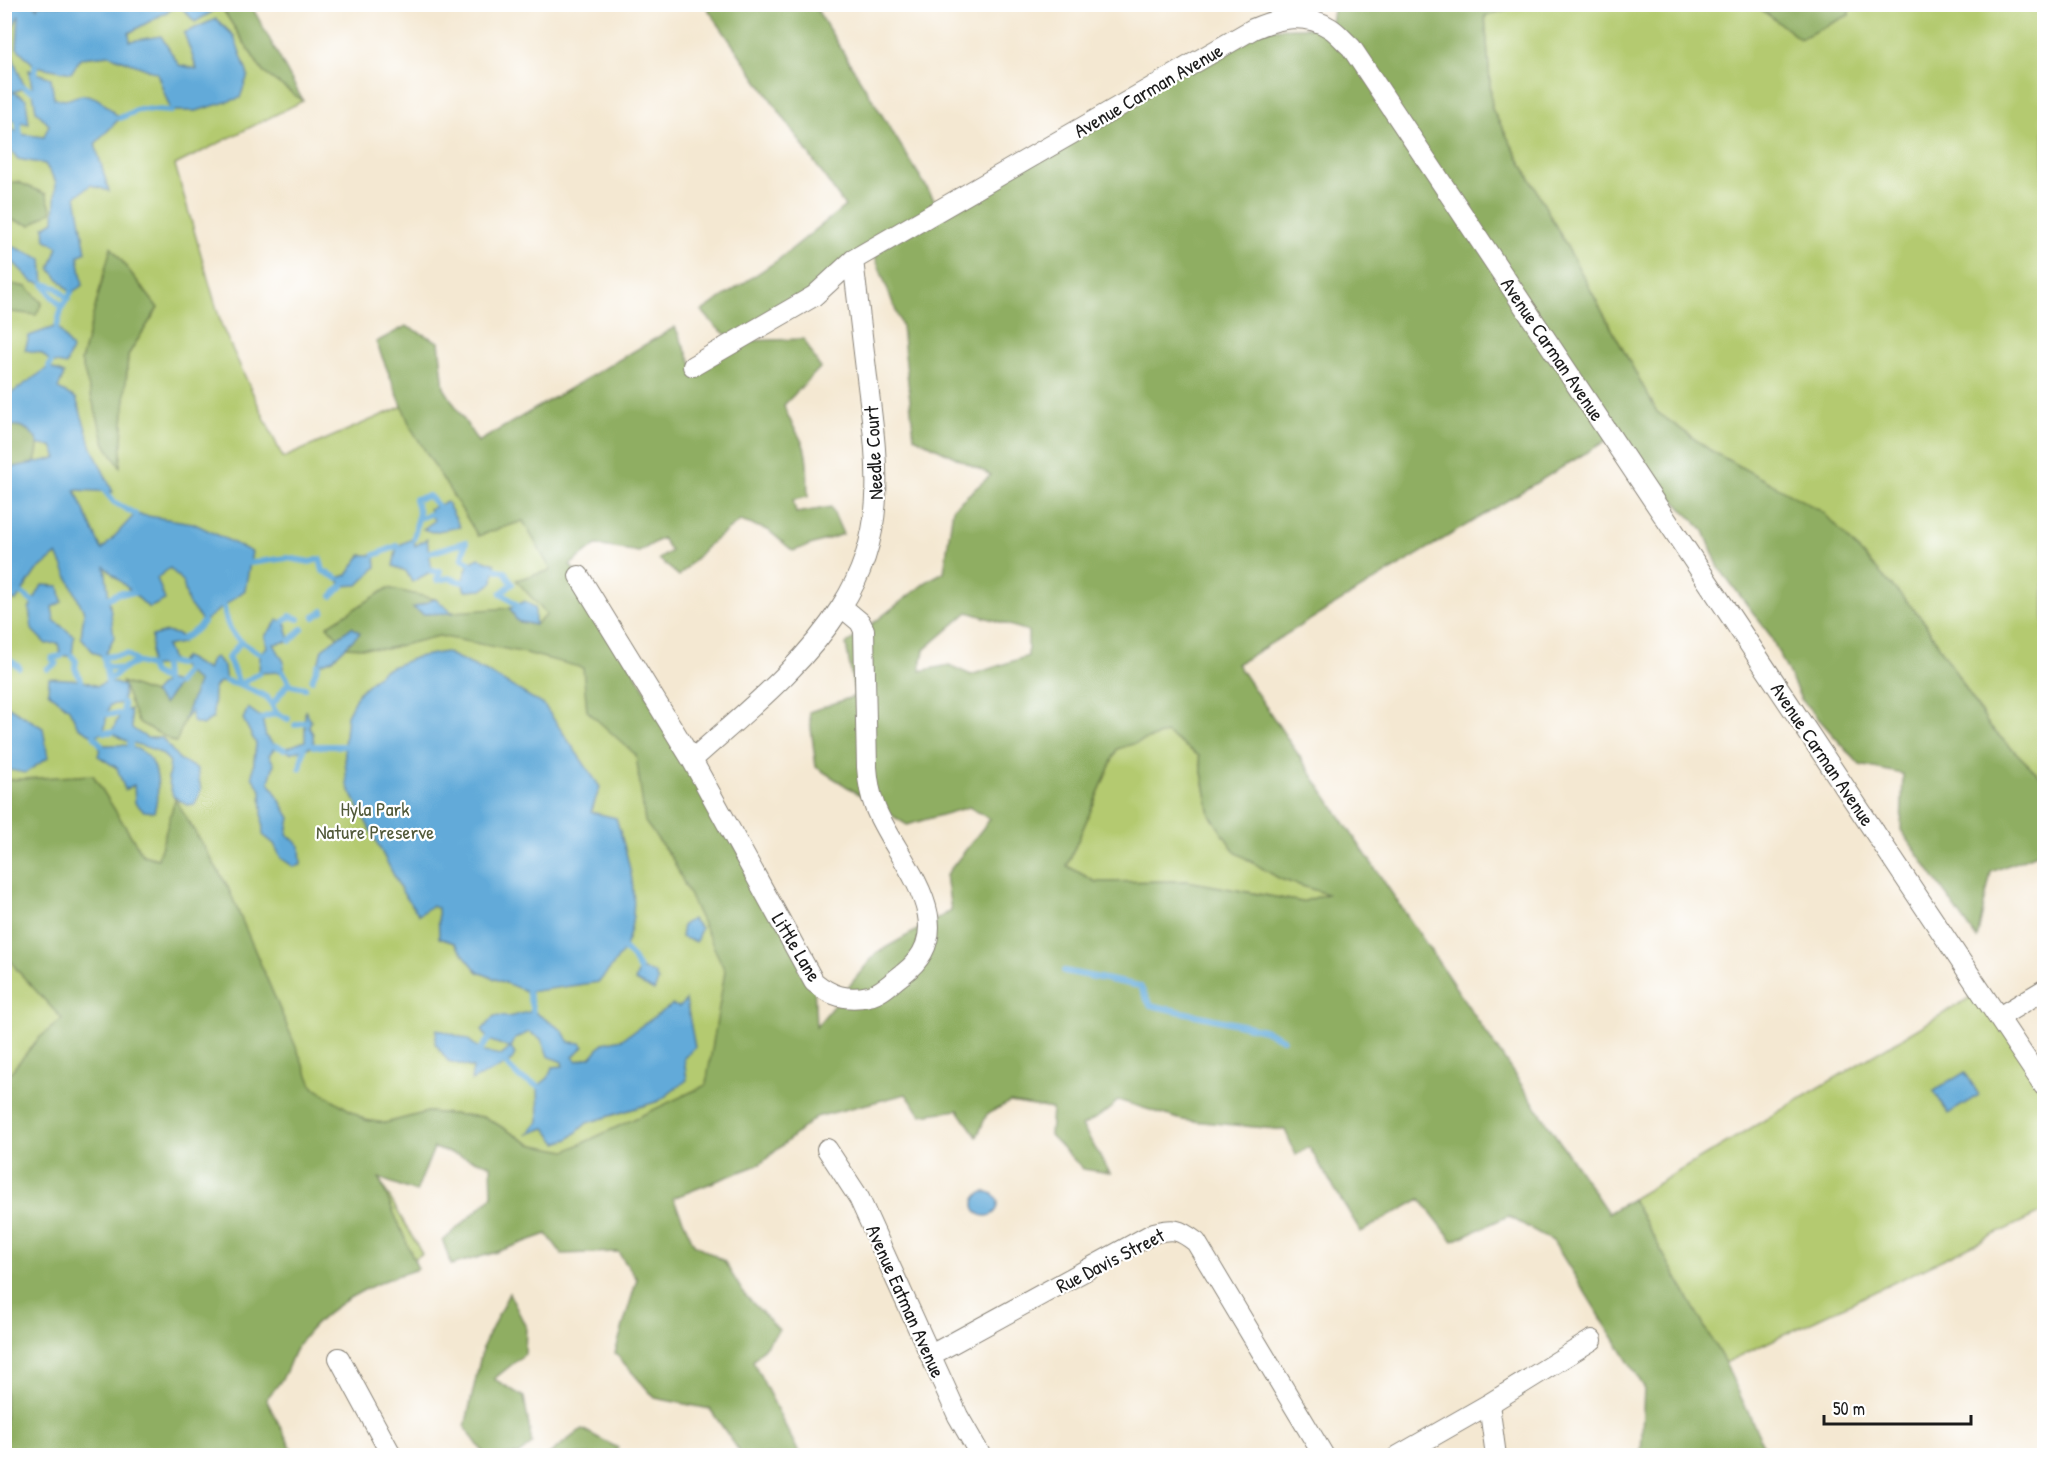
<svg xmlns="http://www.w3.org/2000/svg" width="2049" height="1460" font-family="'Patrick Hand',sans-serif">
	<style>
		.green { fill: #b4ca6f; stroke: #687346; stroke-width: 1.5; fill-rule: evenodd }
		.forest { fill: #8fae62; stroke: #56653f; stroke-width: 1.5; fill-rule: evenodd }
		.water { fill: #62aad9; stroke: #3f637a; stroke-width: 1.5 }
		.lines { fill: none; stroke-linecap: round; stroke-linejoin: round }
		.stream { stroke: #62aad9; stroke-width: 6 }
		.minor-casing { stroke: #888277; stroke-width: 22 }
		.minor { stroke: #fff; stroke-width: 20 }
		.labels { text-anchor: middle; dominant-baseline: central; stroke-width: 4.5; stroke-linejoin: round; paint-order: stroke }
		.street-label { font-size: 20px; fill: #1c1c1c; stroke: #fff }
		.park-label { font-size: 20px; fill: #515939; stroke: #fff }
	</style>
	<rect width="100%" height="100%" fill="#fff"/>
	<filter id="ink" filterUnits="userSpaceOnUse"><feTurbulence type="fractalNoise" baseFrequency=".0167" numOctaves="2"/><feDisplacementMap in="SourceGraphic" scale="12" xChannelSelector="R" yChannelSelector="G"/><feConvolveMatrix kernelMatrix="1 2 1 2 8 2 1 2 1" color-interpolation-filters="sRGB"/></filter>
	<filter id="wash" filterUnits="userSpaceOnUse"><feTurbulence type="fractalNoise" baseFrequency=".008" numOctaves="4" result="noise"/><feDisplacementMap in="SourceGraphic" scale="24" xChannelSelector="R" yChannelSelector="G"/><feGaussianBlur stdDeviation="1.35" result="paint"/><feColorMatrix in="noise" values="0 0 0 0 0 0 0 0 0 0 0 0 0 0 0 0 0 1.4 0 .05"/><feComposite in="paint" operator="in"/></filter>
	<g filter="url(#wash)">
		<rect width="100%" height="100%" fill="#f4e8d2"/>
		<!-- green -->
		<path class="green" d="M 1521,4 L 1759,5 L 1759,7 L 1849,15 L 1849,5 L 2044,5 L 2044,780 L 1990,727 L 1921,617 L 1710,450 L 1657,412 L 1492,109 L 1485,16 Z
			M 5,5 L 220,5 L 263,72 L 303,101 L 175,165 L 222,327 L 283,458 L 403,406 L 411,428 L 478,442 L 815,1028 L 559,1175 L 544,1147 L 530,1144 L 485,1117 L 428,1112 L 406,1118 L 360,1145 L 422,1254 L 71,1455 L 5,1455 L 4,469 L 35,463 L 16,424 L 5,426 L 4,311 L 7,313 L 27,287 L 5,283 L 5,218 L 31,225 L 18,182 L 5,183 ZM 111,247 L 158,308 L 128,355 L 120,465 Z
			M 1166,733 L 1199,756 L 1210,815 L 1280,879 L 1328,894 L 1302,902 L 1187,881 L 1096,882 L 1067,866 L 1117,749 Z
			M 1981,991 L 2044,1086 L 2044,1211 L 1725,1363 L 1632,1199 Z"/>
		<!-- forest -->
		<path class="forest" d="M 220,5 L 251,5 L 303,101 L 263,72 Z
			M 705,5 L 814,5 L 940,209 L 1253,29 L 1330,27 L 1334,5 L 1521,5 L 1485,16 L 1492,109 L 1657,412 L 1710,450 L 1823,512 L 1921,617 L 1990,727 L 2044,780 L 2044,859 L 2039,853 L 1991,872 L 1977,939 L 1901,830 L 1903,774 L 1860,765 L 1801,699 L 1770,635 L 1719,568 L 1704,531 L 1612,437 L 1237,664 L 1608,1213 L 1632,1199 L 1725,1363 L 1768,1455 L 1641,1455 L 1644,1387 L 1553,1241 L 1508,1216 L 1453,1241 L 1420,1199 L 1361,1232 L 1309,1147 L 1296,1155 L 1285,1130 L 1182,1120 L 1118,1100 L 1108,1111 L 1082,1126 L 1110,1173 L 1083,1169 L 1050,1135 L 1052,1109 L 1010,1102 L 987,1114 L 977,1137 L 958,1110 L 921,1115 L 906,1094 L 816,1117 L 760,1164 L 673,1198 L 694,1244 L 724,1261 L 744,1294 L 779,1330 L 753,1361 L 800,1455 L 742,1455 L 710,1409 L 655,1398 L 615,1353 L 637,1279 L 618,1252 L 562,1254 L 547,1234 L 494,1253 L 451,1265 L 443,1241 L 492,1197 L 491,1165 L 434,1148 L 416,1192 L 379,1178 L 418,1269 C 371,1283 325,1305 297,1347 C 291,1356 289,1368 283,1377 C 279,1385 272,1392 266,1399 L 295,1455 L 5,1456 L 5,1079 L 38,1039 L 62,1019 L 17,970 L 5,952 L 5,780 L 93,775 L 143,855 L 158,859 L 175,799 L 227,885 L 313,1087 L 365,1120 L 385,1123 L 428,1112 L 485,1117 L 530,1144 L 566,1151 L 706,1085 L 725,971 L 673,860 L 645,822 L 636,755 L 587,711 L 583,668 L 526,653 L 439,636 L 386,649 L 345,647 L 360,633 L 352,627 L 338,638 L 327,626 L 388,588 L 435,599 L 413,608 L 423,614 L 510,608 L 517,621 L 534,625 L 547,615 L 516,580 L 551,570 L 523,521 L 478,536 L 411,428 L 376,342 L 406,326 L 439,342 L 444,388 L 478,442 L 675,327 L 693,366 L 735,341 L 716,327 L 702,311 L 778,260 L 845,206 ZM 872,249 L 902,327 L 914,437 L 991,475 L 953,508 L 944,572 L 929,580 L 846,644 L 855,696 L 809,712 L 816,767 L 907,825 L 969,807 L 990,819 L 946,875 L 951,911 L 876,953 L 816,1027 L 814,982 L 579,576 L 570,565 L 596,545 L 639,552 L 662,538 L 671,551 L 659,559 L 679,576 L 708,545 L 740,521 L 768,530 L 793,551 L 843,534 L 831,507 L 796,513 L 793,500 L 808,497 C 807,480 809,460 803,444 C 797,430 788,421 784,405 L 820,368 L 804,339 L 738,341 ZM 968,612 L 1028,631 L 1028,656 L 971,675 L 949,665 L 920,671 L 924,650 ZM 1166,733 L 1199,756 L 1210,815 L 1235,852 L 1280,879 L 1327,894 L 1302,902 L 1187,881 L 1096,882 L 1067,866 L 1117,749 Z
			M 1759,5 L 1849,5 L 1849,15 L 1800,39 L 1758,7 Z
			M 18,182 L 46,194 L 52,211 L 31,225 L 5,218 L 5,183 Z
			M 111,247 L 158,308 L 128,355 L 120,467 L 105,444 L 81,361 Z
			M 5,283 L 27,287 L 42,303 L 36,315 L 5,311 Z
			M 16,424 C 39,435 41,438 35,463 L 5,469 L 4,426 Z
			M 186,671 L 199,682 L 176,743 L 138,722 L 122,682 L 153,693 L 164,704 Z
			M 509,1293 L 526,1327 L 525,1354 L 494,1379 L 524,1397 L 532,1444 L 518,1455 L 485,1455 L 465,1427 L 483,1346 Z
			M 582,1429 L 618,1448 L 613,1455 L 548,1455 Z"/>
		<!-- water -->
		<path class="water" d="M 39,5 L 206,5 L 212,12 L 195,22 L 179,5 L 129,33 L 130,41 L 161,36 L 179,65 L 197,69 L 184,33 L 216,19 L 234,36 L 248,75 L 240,98 L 196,111 L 171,111 L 157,73 L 109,55 L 81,58 L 71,73 L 35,66 L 17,48 L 19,15 L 11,29 L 5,29 L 5,5 L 35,5 L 37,8 Z
			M 6,40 L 25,88 L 13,92 L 26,99 L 29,124 L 5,119 L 4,41 Z
			M 29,70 L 51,78 L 54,98 C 72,103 69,96 83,95 C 98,94 109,109 120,118 L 95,144 L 109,191 L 91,185 L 76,196 L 86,252 L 78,256 L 83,285 L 71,293 L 50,269 L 58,247 L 45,239 L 44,227 L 54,221 L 56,182 L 45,164 L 18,159 L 5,143 L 5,124 L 20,134 L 44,137 L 49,125 L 36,111 Z
			M 5,243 L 42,259 L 44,284 L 33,282 L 10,259 L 5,260 Z
			M 57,326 L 72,349 L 66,365 L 51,362 L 41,353 L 25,350 L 29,336 Z
			M 49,367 L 64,374 L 58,389 L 76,398 L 92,448 L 113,492 L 75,490 L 102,550 L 135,514 L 193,523 L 252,552 L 245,590 L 203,622 L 188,603 L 183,582 L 170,568 L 157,578 L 165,600 L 149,608 L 105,567 L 114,637 L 104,657 L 93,652 L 81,637 L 84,612 L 57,554 L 36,571 L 16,601 L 5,598 L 5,469 L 57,458 L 52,446 L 39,445 C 32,429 22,424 5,426 L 5,393 L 7,396 Z
			M 447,502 L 460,527 L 432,532 L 423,529 L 434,521 L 429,509 Z
			M 414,538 L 415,546 L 427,539 L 432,571 L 412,582 L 406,571 L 393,566 L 397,546 Z
			M 361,555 L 375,555 L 376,567 L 358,585 L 342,586 L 337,578 L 347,575 Z
			M 479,558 L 495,564 L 493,582 L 482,590 L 465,591 L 462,582 L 469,563 Z
			M 42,585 L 59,586 L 62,602 L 52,607 L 54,620 L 74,636 L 72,656 L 61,656 L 58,643 L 46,644 L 32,630 L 29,609 Z
			M 435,599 L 453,613 L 423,614 L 413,608 Z
			M 525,601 L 535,608 L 535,625 L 517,621 L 510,608 Z
			M 278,620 L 285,621 L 290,641 L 274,644 L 284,662 L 283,672 L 259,673 L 260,653 L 267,647 L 265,636 Z
			M 352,627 L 360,633 L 333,659 L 318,665 L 322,649 Z
			M 166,632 L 180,635 L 182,643 L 166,646 L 172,659 L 164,666 L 150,666 L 152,636 Z
			M 445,652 L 491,674 L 544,705 L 600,787 L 591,812 L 616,818 C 629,859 644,907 624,949 C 618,961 607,972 599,982 L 528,992 L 478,972 L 454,943 L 439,938 L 438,908 L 431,906 L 419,915 L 403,893 L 347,785 L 344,746 L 347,715 L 359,692 L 384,670 L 417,657 Z
			M 185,657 L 207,670 L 211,659 L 216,657 L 224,667 L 226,681 L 218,683 L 214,688 L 213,718 L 202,725 L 193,722 L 191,711 L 184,720 L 198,682 L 178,664 Z
			M 49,678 L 81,680 L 97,686 L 108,681 L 124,686 L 123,703 L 110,705 L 107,714 L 104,732 L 94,736 L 78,727 L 69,709 L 48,692 Z
			M 165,680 L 178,683 L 164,704 L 153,693 Z
			M 4,704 L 43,728 L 48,758 L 25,773 L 5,769 Z
			M 248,708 L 262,718 L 266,737 L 276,746 L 269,755 L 274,764 L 269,782 L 290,818 L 287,834 L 300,846 L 301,865 L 294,867 L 281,858 L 274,844 L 263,835 L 261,790 L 252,777 L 256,744 L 243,719 Z
			M 130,709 L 132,728 L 147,738 L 162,738 L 179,759 L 197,769 L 201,790 L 195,804 L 187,805 L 173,796 L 168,779 L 170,762 C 153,741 132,750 112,732 L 120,714 Z
			M 305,710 L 311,721 L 309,726 L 313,734 L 314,746 L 290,753 L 284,749 L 305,741 Z
			M 101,745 C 110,745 121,744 129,746 C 161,754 161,787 154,812 L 144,811 L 135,803 L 134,785 L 125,790 L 117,768 L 98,756 Z
			M 692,919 L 701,928 L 696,942 L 681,937 L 683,925 Z
			M 639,969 L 654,973 L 658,981 L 654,991 L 635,981 Z
			M 686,1000 L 695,1047 L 684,1058 L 687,1080 L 659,1101 L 587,1123 L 569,1139 L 557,1143 L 545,1128 L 528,1134 L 539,1121 L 538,1086 L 548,1078 L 552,1067 L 563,1066 L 562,1062 L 548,1056 L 541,1039 L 529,1032 L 515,1039 L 511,1048 L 515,1054 L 510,1063 L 471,1081 L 473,1068 L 448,1061 L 435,1043 L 437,1029 L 467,1039 L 484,1052 L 502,1055 L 510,1048 L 488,1040 L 482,1030 L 494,1016 L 508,1017 L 533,1011 L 562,1030 L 569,1042 L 581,1043 L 584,1047 L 573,1057 L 577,1061 L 591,1057 L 603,1043 L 622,1039 L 672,1005 L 679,1007 Z
			M 1965,1072 L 1979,1095 L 1948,1114 L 1934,1091 Z
			M974 1204a12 12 0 1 1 24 0a12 12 0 1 1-24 0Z"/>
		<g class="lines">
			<!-- stream -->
			<path class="stream" d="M 35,72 L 35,66
				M 25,88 L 32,91
				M 120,118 L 140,109 L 171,111
				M 18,122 L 20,134
				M 44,284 L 51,295 L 62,307
				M 45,284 L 57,288 L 68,299
				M 57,326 L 62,307 L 71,293
				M 49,367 L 51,362
				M 105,491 L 114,502 L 135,514
				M 417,519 L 431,514
				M 414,538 L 419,512 L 415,499 L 429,496 L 438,506
				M 429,553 L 466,542 L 462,558 L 469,563
				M 375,555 L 397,546
				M 250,563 L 287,558 L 310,562 L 320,559 L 323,571 L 337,578
				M 495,569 L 505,572 L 512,584 L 501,593 L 517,605
				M 432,571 L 440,571 L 437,580 L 449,578 L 462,582
				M 21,593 L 33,602
				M 332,596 L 342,586
				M 109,598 L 119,593 L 134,593
				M 224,606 C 226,632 238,642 259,653
				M 314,617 L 323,611
				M 285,621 L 290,616 L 299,619
				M 181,640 L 197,629 L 203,622
				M 290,641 L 302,629
				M 240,643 L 228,658 L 240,685 L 267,697 L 272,705
				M 4,656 L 19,667
				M 72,656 L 76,661 L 75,668 L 81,680
				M 169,662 L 178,664
				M 105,666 L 122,669 L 137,662 L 150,666 L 153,673 L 165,680 L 164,666
				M 47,669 L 56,664 L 52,658 L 61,656
				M 122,669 L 108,681 L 104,657 L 127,654 L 137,662
				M 283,672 L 291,685 L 305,688
				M 312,680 L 318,665
				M 226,681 L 240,685 L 259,673
				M 178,683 L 186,671
				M 123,703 L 124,712
				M 276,713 L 272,705 L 289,682
				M 107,714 L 120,714
				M 262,718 L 276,713 L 288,719
				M 295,725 L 305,722
				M 104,732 L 112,732
				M 94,736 L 101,745
				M 130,746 L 130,743
				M 276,746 L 284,749
				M 314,746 L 344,746
				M 300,768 L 304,749
				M 624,949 L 633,958 L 639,969
				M 1064,971 L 1140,986 L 1150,1005 L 1264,1030 L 1283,1039
				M 528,992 L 533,1011
				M 481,1049 L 488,1040
				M 507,1065 L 520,1078 L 538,1086"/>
		</g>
	</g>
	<g filter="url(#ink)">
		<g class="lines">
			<defs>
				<path id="minor" d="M 693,366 L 814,296 L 853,260 L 1253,29 C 1279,18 1305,12 1330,28 C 1338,33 1344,41 1351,47 L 2044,1086
					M 579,576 L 692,760 L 814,982 C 831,996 847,1001 869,996 C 881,994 893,981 903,974 C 967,925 895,859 875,807 C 870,794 868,781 867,767 L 864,630 L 860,622 L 842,607
					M 692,760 C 744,713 803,667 841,607 C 888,535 878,466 868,386 C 863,344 858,302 853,260
					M 1999,1017 L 2044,990
					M 827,1149 L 859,1198 L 958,1416 L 981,1456
					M 931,1355 L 1154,1233 C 1174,1228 1179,1229 1196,1242 L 1324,1456
					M 339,1358 L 392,1456
					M 1489,1404 L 1496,1456
					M 1398,1456 L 1489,1404 L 1592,1340"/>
			</defs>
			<!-- minor casing -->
			<use href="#minor" class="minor-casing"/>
			<!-- minor -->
			<use href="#minor" class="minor"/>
		</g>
	</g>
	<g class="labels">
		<!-- street labels -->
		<g class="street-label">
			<text transform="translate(1148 90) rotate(-30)">Avenue Carman Avenue</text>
			<text transform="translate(1553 349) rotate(56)">Avenue Carman Avenue</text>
			<text transform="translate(873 453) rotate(-93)">Needle Court</text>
			<text transform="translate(1823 754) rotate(56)">Avenue Carman Avenue</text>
			<text transform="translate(797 947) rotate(59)">Little Lane</text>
			<text transform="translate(1110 1260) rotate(-27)">Rue Davis Street</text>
			<text transform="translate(906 1301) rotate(66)">Avenue Eatman Avenue</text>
		</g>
		<!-- park labels -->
		<g class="park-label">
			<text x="375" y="808">Hyla Park<tspan x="375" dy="23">Nature Preserve</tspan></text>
		</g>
	</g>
	<!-- margin -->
	<rect width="2049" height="1460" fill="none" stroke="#fff" stroke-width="24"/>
	<!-- scale -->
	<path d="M1824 1415v9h147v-9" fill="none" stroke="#1c1c1c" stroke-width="3"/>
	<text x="1833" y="1415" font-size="18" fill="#1c1c1c" stroke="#ffffff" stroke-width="4.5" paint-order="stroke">50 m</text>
</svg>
